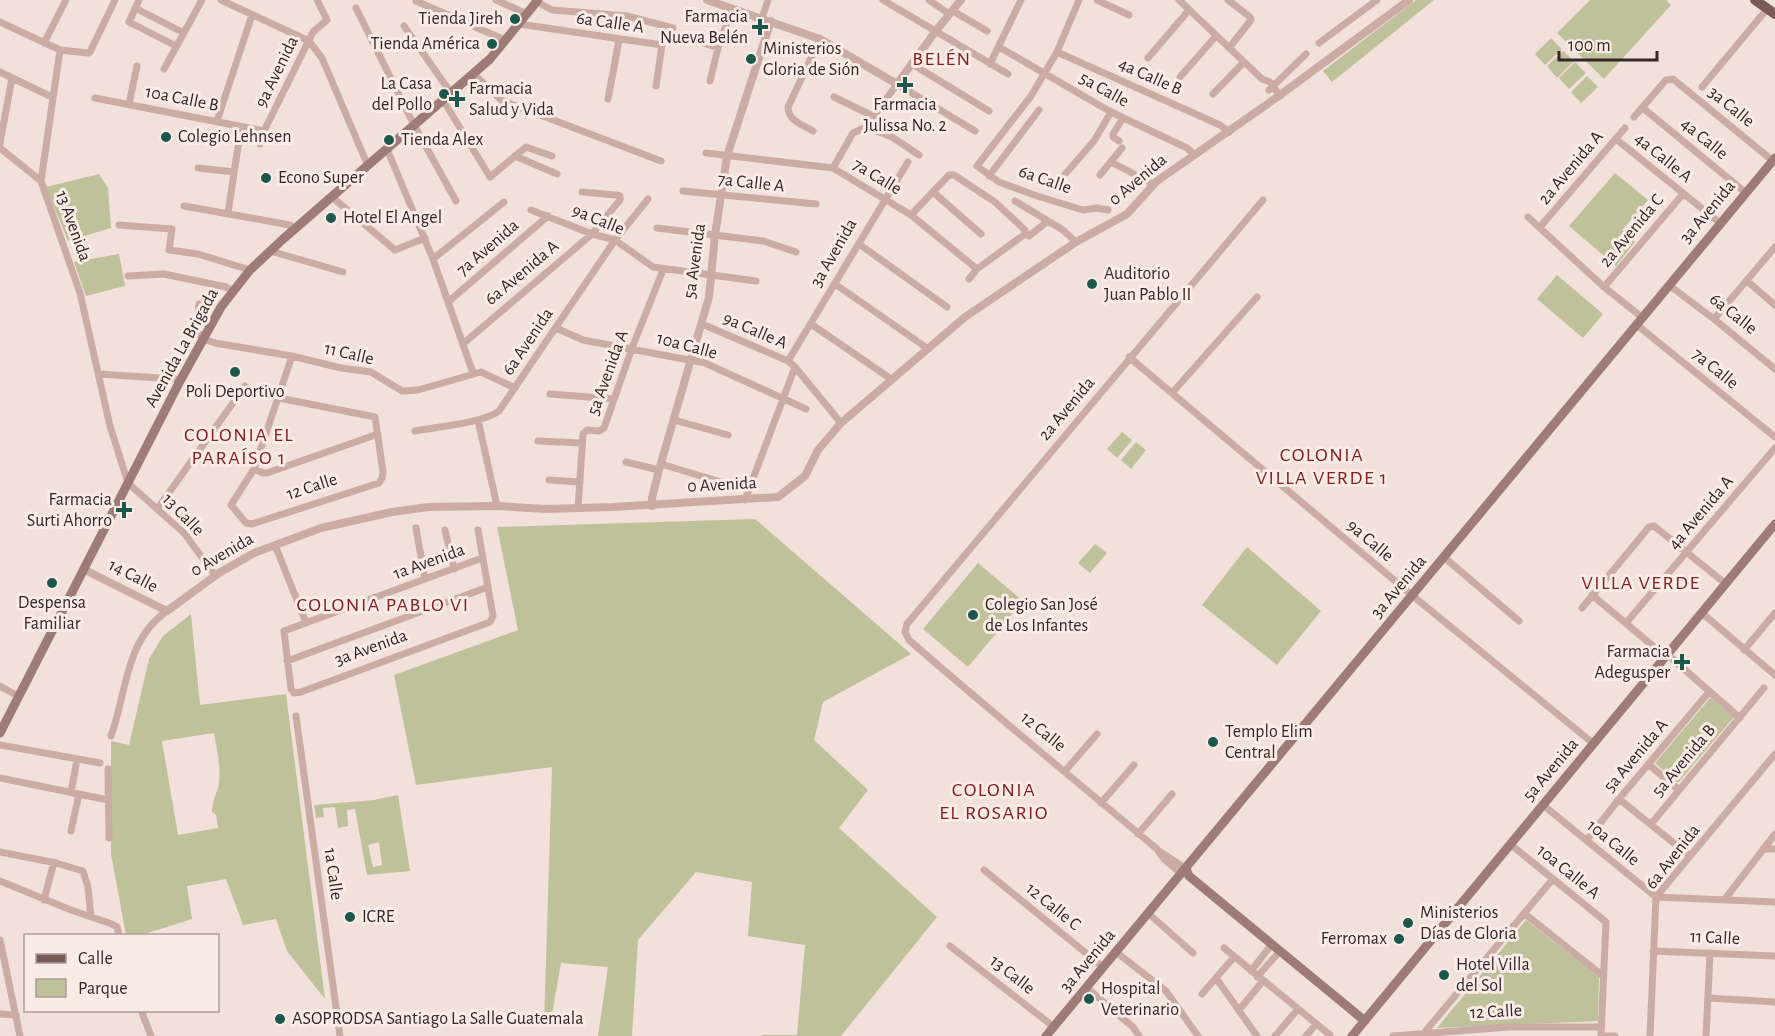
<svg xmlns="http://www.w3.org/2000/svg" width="1775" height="1036" font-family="'Alegreya Sans',sans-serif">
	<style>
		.green { fill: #bec19a; fill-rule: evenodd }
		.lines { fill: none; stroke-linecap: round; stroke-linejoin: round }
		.minor { stroke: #caaca5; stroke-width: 7 }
		.tertiary { stroke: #caaca5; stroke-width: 8 }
		.secondary { stroke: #9d7b77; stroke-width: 9 }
		.primary { stroke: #785a57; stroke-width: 10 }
		.poi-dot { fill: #1c574b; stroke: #f9ebe6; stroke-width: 2 }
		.labels { text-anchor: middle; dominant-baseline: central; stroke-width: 6; stroke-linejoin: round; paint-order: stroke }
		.poi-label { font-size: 18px; fill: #352727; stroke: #f9ebe6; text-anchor: start }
		.street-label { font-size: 18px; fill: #352727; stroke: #f9ebe6 }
		.neighbourhood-label { font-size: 20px; letter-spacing: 1.5px; fill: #851f22; stroke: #f9ebe6 }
	</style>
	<rect width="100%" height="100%" fill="#f2e0da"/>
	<!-- green -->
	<path class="green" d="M 1416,0 L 1434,0 L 1332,82 L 1323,71 Z
		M 1590,0 L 1666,0 L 1671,5 L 1604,79 L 1557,33 Z
		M 1551,38 L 1562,49 L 1545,65 L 1535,54 Z
		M 1563,51 L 1574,61 L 1557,78 L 1547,66 Z
		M 1575,62 L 1586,73 L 1569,89 L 1559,78 Z
		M 1587,76 L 1598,87 L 1581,103 L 1571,92 Z
		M 1615,173 L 1648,200 L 1622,230 L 1635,242 L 1616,266 L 1569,226 Z
		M 99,174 L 108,188 L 111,228 L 68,241 L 46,187 Z
		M 119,254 L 125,286 L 86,296 L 74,262 Z
		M 1557,275 L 1603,314 L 1583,338 L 1537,299 Z
		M 1122,432 L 1132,440 L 1117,458 L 1107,449 Z
		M 1136,442 L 1146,450 L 1131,469 L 1121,460 Z
		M 755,519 L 911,654 L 823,702 L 814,740 L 868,790 L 839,828 L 937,917 L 841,1036 L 763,1036 L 761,1035 L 797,1035 L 805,945 L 748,936 L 752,882 L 696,872 L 638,940 L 632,1036 L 598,1036 L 608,967 L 561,963 L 550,1026 L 544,1025 L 552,767 L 416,785 L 394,675 L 518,630 L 497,527 Z
		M 1095,544 L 1107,553 L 1090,573 L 1078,563 Z
		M 1247,547 L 1321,611 L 1277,665 L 1202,605 Z
		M 978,563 L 1023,601 L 968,667 L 923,629 Z
		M 191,614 L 200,705 L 286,694 L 325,999 L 287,951 L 276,919 L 243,925 L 226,879 L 187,886 L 192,919 L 141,935 L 126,935 L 111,854 L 111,741 L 129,745 L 149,659 L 163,636 ZM 214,733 C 217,750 221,767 219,783 C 217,794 212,801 212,812 L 216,815 L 218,828 L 178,835 L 162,741 Z
		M 1711,697 L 1734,717 L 1678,783 L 1655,763 Z
		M 398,795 L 410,871 L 367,875 L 355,809 L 347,810 L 348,826 L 338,828 L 335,807 L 323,808 L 324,817 L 316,818 L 314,805 L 374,800 ZM 379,842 L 382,865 L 373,867 L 368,845 Z
		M 1526,920 L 1599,977 L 1598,1021 L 1437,1028 Z"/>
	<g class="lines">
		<!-- minor -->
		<path class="minor" d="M 139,0 L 129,22 L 176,46
			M 221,0 L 309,41 L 322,58 L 368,166
			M 496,0 L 527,14
			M 883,0 L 1008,74
			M 929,0 L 949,14
			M 1079,0 L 1057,52 L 1031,96 L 977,166 L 999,182 L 1037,196 L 1083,210 L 1097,208 L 1108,210
			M 1097,0 L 1129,15
			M 1179,0 L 1262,79 L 1270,82 L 1280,96
			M 1228,0 L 1250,17 L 1251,20 L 1229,48
			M 416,1 L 505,40
			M 537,2 L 552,10 L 627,16 L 673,28
			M 135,8 L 184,33
			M 356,8 L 414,125 L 456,201
			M 953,11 L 987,31
			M 762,18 L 768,0
			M 0,22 L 60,50 L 88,53 L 90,52 L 115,0
			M 519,24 L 662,45 L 656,86
			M 404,26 L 451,93
			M 692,39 L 718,48
			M 44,43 L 66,0
			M 1319,43 L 1377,0
			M 999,47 L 1111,112 L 1187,148 L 1195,155
			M 60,50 L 41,181 L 80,293 L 110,426 L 128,483 L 184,533 L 212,571
			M 1057,52 L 1220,125 L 1229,132
			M 1148,58 L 1189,10
			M 912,64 L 989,111
			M 990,64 L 1021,0
			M 164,69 L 202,0
			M 0,72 L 52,97
			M 474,74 L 501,100 L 661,161
			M 1180,77 L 1216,36
			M 710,81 L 718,48 L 732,8
			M 1702,87 L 1767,9
			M 1269,90 L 1306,54
			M 1213,94 L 1244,62
			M 834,97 L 873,116
			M 95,98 L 264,131
			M 608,99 L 619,40
			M 443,100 L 490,177 L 526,147 L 552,156
			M 129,104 L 137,66
			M 1643,108 L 1746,193
			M 1634,117 L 1666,80 L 1673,79 L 1773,161
			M 217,121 L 252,15
			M 866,127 L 892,137 L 919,155
			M 813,131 C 803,125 788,121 788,107 L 820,39
			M 1616,139 L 1720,223
			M 1119,141 L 1113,137 L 1113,134 L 1123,118
			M 0,143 L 12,78
			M 260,144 L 264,131 L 313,32 L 327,20 L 317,0
			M 0,148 L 41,181
			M 387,149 L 433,259 L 473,373
			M 706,153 L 833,168 L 911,215 L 977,269
			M 515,156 L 557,174
			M 1111,162 L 1153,184
			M 198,168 L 234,172
			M 833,168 L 853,133 L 866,127 L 897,84 L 975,131
			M 1100,175 L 1122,148
			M 989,176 L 1039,110
			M 1060,180 L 1094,141 L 1111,112
			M 683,191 L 816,204
			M 933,192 L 981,234
			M 332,197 L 395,250 L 425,238
			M 1015,201 L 1063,230 L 1076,242
			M 184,206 L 290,225 L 295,229
			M 531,210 L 592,234 L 615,240 L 653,267 L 756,281
			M 228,213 L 241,127
			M 911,215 L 949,175 L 954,175 L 995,202 L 1025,230 L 1025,234
			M 1528,217 L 1604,287 L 1643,318
			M 119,225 L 172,229 L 169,250 L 198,254 L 250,270
			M 1540,227 L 1625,128
			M 657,228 L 763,241 L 796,252
			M 1025,234 L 1029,236 L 1048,221
			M 859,244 L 947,307
			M 270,251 L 343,272
			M 433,259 L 504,202
			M 128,276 L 164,274 L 226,287 L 232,291
			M 969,279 L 977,269 L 1025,234
			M 1747,281 L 1775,305
			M 835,284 L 927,348
			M 1670,286 L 1714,319 L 1775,369
			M 1604,287 L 1683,194
			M 448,302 L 548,216
			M 199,304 L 196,330 L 203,339 L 215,343 L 292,356 L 341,368 L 371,372 L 402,391 L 418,390 L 481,372 L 515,388
			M 1714,319 L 1775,247
			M 702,324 L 788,361 L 795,367 L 841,423
			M 811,324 L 891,379
			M 1637,325 L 1775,437
			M 556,328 L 583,340 L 705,363 L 806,409
			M 464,343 L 592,234 L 620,200 L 620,196 L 616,195 L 582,192
			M 1129,357 L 1413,596 L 1594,744
			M 788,361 L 908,162
			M 99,374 L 175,379 L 180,381
			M 1172,393 L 1257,297
			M 550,394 L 614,399
			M 279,398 L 375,417 L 383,472 L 382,478 L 379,483 L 252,524 L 246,523 L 231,505 L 254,469 L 292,356
			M 478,420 L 497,506
			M 674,420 L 728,435
			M 415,431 C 435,427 483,423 499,411 L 615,240 L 648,199
			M 538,441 L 582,443
			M 626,462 L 659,470
			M 661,464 L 721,482
			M 254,469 L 263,473 L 267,473 L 378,434
			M 549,480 L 580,482
			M 745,500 L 795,367
			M 158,508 L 245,386
			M 578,508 L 583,434 L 587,430 L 599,431 L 604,428 L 632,348 L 663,270
			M 416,528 L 425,579
			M 445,530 L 454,569
			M 478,530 L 493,616 L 490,622 L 301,692 L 294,693 L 291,689 L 284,631 L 482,558
			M 275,545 L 306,623
			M 1445,558 L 1519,621
			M 1592,595 L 1653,646
			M 1582,608 L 1649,527 L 1654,526 L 1726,584
			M 1702,613 L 1775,675
			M 1626,623 L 1775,448
			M 1744,650 L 1775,613
			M 1668,655 L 1740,718
			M 287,661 L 488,587
			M 0,686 L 18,696
			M 296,716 L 340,1036
			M 111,736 C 127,692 125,640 167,611
			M 0,745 L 100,763
			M 1648,764 L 1679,790
			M 108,769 L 109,838
			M 1065,771 L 1097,734
			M 0,778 L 108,800
			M 71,792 L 76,765
			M 1619,799 L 1690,856
			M 1101,803 L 1134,765
			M 1543,805 L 1656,897 L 1775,902
			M 1651,824 L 1764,688
			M 71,831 L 79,794
			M 1138,834 L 1172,794
			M 1587,840 L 1619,799 L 1709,692
			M 1510,844 L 1606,922 L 1601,1036
			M 1763,849 L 1775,849
			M 1159,851 L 1186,869
			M 0,852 L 56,863 L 83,871 L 88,887 L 91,917
			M 984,870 L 1103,967
			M 1182,874 L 1164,859 L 1157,849 C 1074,779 990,711 909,640 L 905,632 L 907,624 L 1263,200
			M 0,881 L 71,910 L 112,924 L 117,927 L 119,936
			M 1725,899 L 1775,834
			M 44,900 L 54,862
			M 1149,914 L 1193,953
			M 1525,914 L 1603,976
			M 0,940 L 20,1036
			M 950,946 L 1054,1027
			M 1224,948 L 1330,1035
			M 1653,951 L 1775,956
			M 1116,952 L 1166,991 L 1198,1036
			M 1251,971 L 1272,944
			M 1257,977 L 1280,951
			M 1216,978 L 1257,1036
			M 1087,988 L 1133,1027 L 1139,1036
			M 1202,994 L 1234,957
			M 1708,998 L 1775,1002
			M 141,1010 L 151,1036
			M 1239,1010 L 1263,981
			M 0,1014 L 16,1015
			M 1424,1033 L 1552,880
			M 1275,1036 L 1298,1009
			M 1306,1036 L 1316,1024
			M 1393,1036 L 1509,1027 L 1601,1027
			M 1601,1036 L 1615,1036
			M 1650,1036 L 1656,897 L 1775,754
			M 1706,1036 L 1710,953"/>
		<!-- tertiary -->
		<path class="tertiary" d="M 707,0 L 820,39 L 897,84 L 935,32 L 961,0
			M 652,506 L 652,498 L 659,470 L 709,297 L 715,235 L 727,156 L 771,21
			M 85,570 L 167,611 L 219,573 L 254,553 L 321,528 L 392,512 L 428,507 L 497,506 L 546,509 L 613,507 L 778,497 L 805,476 L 818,450 L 841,423 L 965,317 L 1076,242 L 1127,214 L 1157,181 L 1276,98 L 1409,0"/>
		<!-- secondary -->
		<path class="secondary" d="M 0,733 L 180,381 L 221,307 L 250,270 L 282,240 L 490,59 L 538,0
			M 1186,869 L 1189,876 L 1365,1021
			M 1046,1036 L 1775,158
			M 1352,1036 L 1775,524"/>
		<!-- primary -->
		<path class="primary" d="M 1755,0 L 1775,14"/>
	</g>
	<!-- markers -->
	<g class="poi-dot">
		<circle cx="515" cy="19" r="6"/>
		<path d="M757 18h6v6h6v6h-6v6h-6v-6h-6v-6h6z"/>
		<circle cx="492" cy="44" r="6"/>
		<circle cx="751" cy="59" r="6"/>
		<path d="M902 76h6v6h6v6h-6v6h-6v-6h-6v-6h6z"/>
		<circle cx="444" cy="94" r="6"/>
		<path d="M454 90h6v6h6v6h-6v6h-6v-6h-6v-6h6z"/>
		<circle cx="166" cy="137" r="6"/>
		<circle cx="389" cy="140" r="6"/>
		<circle cx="266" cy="178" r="6"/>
		<circle cx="331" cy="218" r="6"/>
		<circle cx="1092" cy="284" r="6"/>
		<circle cx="235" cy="372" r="6"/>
		<path d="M121 501h6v6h6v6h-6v6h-6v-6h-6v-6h6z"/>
		<circle cx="52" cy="583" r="6"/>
		<circle cx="973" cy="615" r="6"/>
		<path d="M1679 653h6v6h6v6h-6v6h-6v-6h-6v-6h6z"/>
		<circle cx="1213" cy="742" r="6"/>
		<circle cx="350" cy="917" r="6"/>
		<circle cx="1408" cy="923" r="6"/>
		<circle cx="1399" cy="939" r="6"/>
		<circle cx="1444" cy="975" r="6"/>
		<circle cx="1089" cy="999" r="6"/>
		<circle cx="280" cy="1019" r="6"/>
	</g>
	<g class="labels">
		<!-- poi labels -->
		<g class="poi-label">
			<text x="748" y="17" text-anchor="end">Farmacia<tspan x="748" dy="21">Nueva Belén</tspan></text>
			<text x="503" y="19" text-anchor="end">Tienda Jireh</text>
			<text x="480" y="44" text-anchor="end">Tienda América</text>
			<text x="763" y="49">Ministerios<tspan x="763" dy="21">Gloria de Sión</tspan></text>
			<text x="432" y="84" text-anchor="end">La Casa<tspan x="432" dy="21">del Pollo</tspan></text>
			<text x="469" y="89">Farmacia<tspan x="469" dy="21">Salud y Vida</tspan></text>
			<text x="905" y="105" text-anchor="middle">Farmacia<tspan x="905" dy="21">Julissa No. 2</tspan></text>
			<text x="178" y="137">Colegio Lehnsen</text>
			<text x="401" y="140">Tienda Alex</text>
			<text x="278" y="178">Econo Super</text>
			<text x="343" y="218">Hotel El Angel</text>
			<text x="1104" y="274">Auditorio<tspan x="1104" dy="21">Juan Pablo II</tspan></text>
			<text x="235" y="392" text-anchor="middle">Poli Deportivo</text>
			<text x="112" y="500" text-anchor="end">Farmacia<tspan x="112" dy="21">Surti Ahorro</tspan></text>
			<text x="52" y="603" text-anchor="middle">Despensa<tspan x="52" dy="21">Familiar</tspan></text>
			<text x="985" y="605">Colegio San José<tspan x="985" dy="21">de Los Infantes</tspan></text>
			<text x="1670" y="652" text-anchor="end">Farmacia<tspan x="1670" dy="21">Adegusper</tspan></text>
			<text x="1225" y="732">Templo Elim<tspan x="1225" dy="21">Central</tspan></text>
			<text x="1420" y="913">Ministerios<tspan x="1420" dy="21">Días de Gloria</tspan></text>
			<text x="362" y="917">ICRE</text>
			<text x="1387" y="939" text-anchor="end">Ferromax</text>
			<text x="1456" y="965">Hotel Villa<tspan x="1456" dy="21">del Sol</tspan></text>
			<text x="1101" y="989">Hospital<tspan x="1101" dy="21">Veterinario</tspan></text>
			<text x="292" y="1019">ASOPRODSA Santiago La Salle Guatemala</text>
		</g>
		<!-- street labels -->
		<g class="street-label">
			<text transform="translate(610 23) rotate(8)">6a Calle A</text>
			<text transform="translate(277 72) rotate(-64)">9a Avenida</text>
			<text transform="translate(1150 77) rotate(24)">4a Calle B</text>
			<text transform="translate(1104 90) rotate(29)">5a Calle</text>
			<text transform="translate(182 99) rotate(11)">10a Calle B</text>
			<text transform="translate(1731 107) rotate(39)">3a Calle</text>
			<text transform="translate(1704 139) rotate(39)">4a Calle</text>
			<text transform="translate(1663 158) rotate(39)">4a Calle A</text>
			<text transform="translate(1571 168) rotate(-50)">2a Avenida A</text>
			<text transform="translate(877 177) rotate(31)">7a Calle</text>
			<text transform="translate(1045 180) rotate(19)">6a Calle</text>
			<text transform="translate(1138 180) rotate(-40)">0 Avenida</text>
			<text transform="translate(751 183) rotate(6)">7a Calle A</text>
			<text transform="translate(1708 212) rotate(-50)">3a Avenida</text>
			<text transform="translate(598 220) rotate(22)">9a Calle</text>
			<text transform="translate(73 226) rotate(70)">13 Avenida</text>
			<text transform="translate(1632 231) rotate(-50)">2a Avenida C</text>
			<text transform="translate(488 248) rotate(-41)">7a Avenida</text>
			<text transform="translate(834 253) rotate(-60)">3a Avenida</text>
			<text transform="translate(695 261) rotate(-82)">5a Avenida</text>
			<text transform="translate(522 273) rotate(-40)">6a Avenida A</text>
			<text transform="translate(1733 314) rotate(38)">6a Calle</text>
			<text transform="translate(755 331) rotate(23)">9a Calle A</text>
			<text transform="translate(528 342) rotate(-56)">6a Avenida</text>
			<text transform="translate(687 346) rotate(15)">10a Calle</text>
			<text transform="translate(182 348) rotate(-61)">Avenida La Brigada</text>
			<text transform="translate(349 354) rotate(13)">11 Calle</text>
			<text transform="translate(1715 369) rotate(39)">7a Calle</text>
			<text transform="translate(608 373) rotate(-70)">5a Avenida A</text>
			<text transform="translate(1067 409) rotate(-50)">2a Avenida</text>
			<text transform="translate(722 485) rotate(-3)">0 Avenida</text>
			<text transform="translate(312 487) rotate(-18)">12 Calle</text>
			<text transform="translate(1701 513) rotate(-50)">4a Avenida A</text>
			<text transform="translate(183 515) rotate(46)">13 Calle</text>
			<text transform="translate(1370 541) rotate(40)">9a Calle</text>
			<text transform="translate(222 555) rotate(-30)">0 Avenida</text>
			<text transform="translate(429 562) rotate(-20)">1a Avenida</text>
			<text transform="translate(133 576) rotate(27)">14 Calle</text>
			<text transform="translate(1399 587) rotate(-50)">3a Avenida</text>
			<text transform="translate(371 648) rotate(-20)">3a Avenida</text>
			<text transform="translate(1043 732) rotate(39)">12 Calle</text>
			<text transform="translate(1636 756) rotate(-50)">5a Avenida A</text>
			<text transform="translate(1684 761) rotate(-50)">5a Avenida B</text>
			<text transform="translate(1551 770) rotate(-50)">5a Avenida</text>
			<text transform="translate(1613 843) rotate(39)">10a Calle</text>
			<text transform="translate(1673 857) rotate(-52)">6a Avenida</text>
			<text transform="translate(1568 872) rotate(39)">10a Calle A</text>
			<text transform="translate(333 874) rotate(82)">1a Calle</text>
			<text transform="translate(1053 907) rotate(39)">12 Calle C</text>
			<text transform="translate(1715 938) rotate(3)">11 Calle</text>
			<text transform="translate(1088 961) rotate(-50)">3a Avenida</text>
			<text transform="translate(1012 975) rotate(38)">13 Calle</text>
			<text transform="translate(1496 1012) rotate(-3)">12 Calle</text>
		</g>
		<!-- neighbourhood labels -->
		<g class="neighbourhood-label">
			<text x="942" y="59">BELÉN</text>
			<text x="239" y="435">COLONIA EL<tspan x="239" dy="23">PARAÍSO 1</tspan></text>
			<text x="1322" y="455">COLONIA<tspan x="1322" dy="23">VILLA VERDE 1</tspan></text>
			<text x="1641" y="583">VILLA VERDE</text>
			<text x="383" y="605">COLONIA PABLO VI</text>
			<text x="994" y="790">COLONIA<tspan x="994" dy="23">EL ROSARIO</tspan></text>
		</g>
	</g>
	<!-- legend -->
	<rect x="24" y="934" width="195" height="78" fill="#f9ebe6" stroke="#ab9d9a" stroke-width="1.5"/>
	<rect x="36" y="954" width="30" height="9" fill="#785a57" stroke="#ab9d9a" stroke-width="1.5"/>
	<text x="78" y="964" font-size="18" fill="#352727">Calle</text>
	<rect x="36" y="979" width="30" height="18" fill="#bec19a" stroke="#ab9d9a" stroke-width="1.5"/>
	<text x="78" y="994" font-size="18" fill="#352727">Parque</text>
	<!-- scale -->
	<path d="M1559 51v9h98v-9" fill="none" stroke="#352727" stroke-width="3"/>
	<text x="1568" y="51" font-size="18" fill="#352727" stroke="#f9ebe6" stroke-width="4.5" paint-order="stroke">100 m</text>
</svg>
